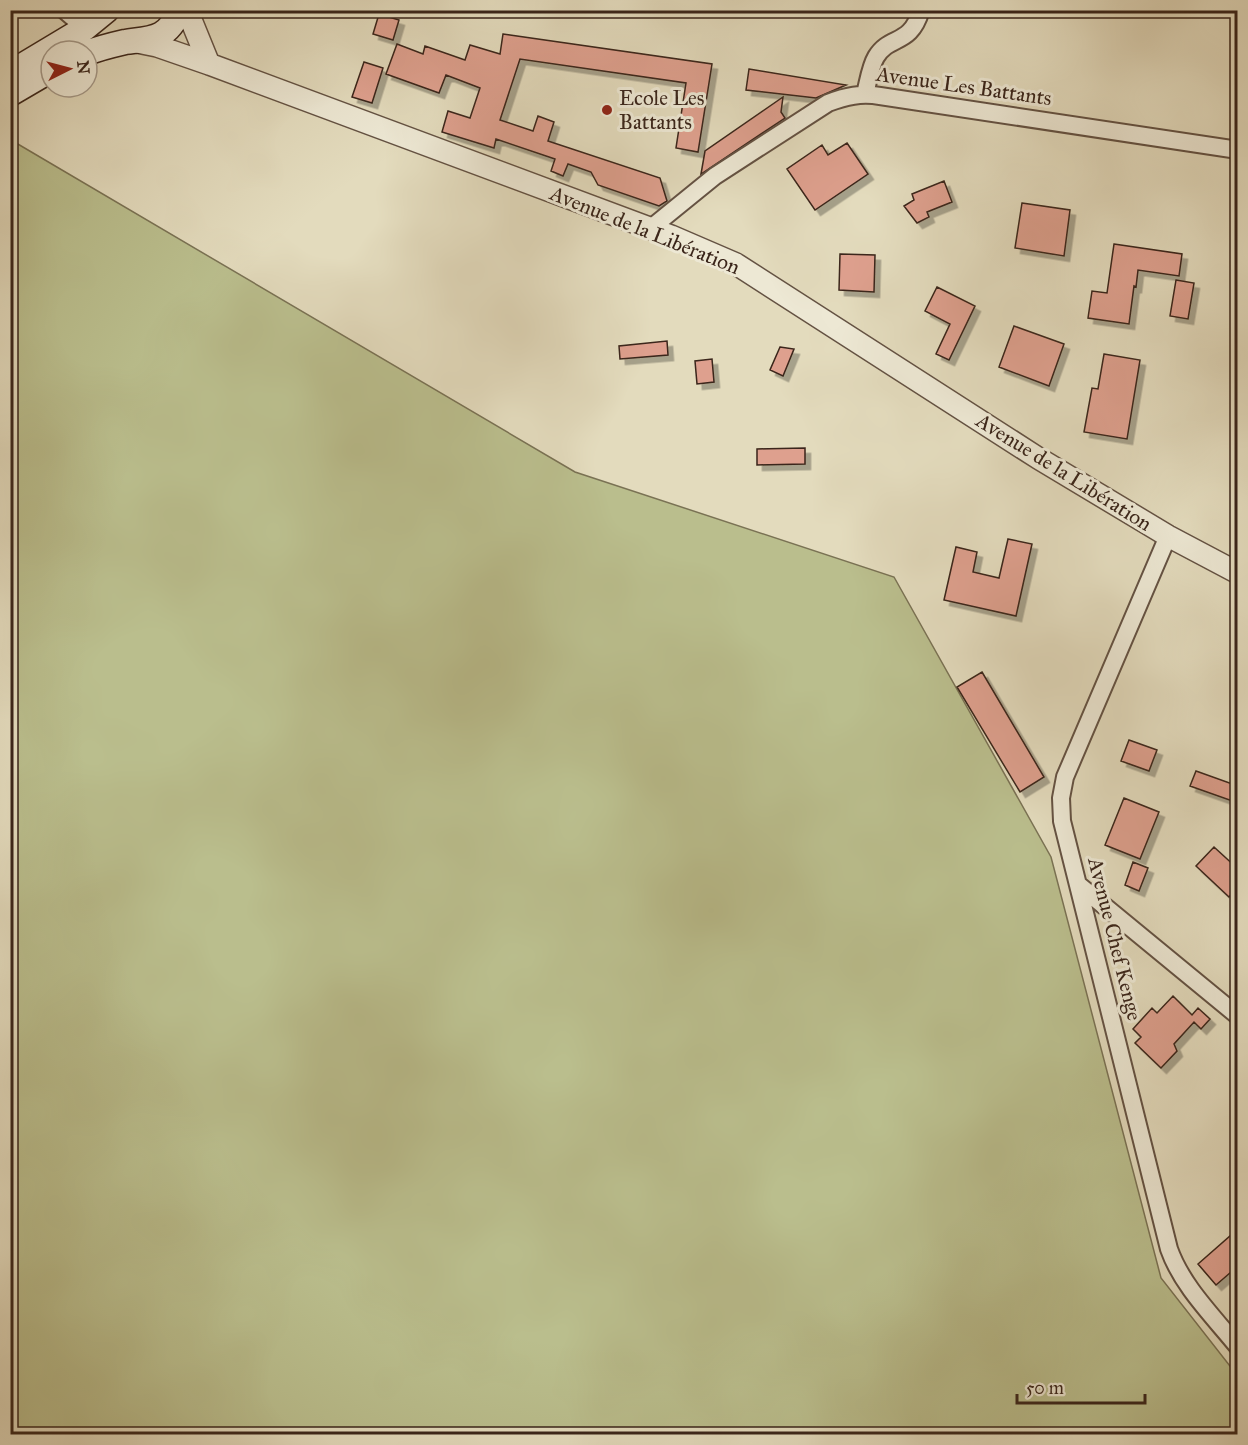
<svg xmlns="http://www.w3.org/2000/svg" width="1248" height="1445" font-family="'IM FELL Great Primer',serif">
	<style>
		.green { fill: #babe8d; stroke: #7a7254; stroke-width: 1.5 }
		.building { fill: #dea08e; stroke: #3a251a; stroke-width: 1.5; filter: url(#shadow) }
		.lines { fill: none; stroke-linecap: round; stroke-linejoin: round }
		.minor-casing { stroke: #645243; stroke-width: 20 }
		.tertiary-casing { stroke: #645243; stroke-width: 24 }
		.secondary-casing { stroke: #3a251a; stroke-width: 27 }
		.minor { stroke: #ede8d4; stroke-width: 16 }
		.tertiary { stroke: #ede8d4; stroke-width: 21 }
		.secondary { stroke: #ede8d4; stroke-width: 24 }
		.poi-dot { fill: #8f2418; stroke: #ede8d4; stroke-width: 2 }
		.labels { text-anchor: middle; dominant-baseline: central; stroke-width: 6; stroke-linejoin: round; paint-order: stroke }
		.street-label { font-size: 21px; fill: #3a251a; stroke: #ede8d4 }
		.poi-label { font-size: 21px; fill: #3a251a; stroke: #ede8d4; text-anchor: start }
	</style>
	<defs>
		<filter id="shadow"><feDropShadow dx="5.5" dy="5.5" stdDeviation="0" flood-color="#0004"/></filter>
	</defs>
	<rect width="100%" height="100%" fill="#e3dbbd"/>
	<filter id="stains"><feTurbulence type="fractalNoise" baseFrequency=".00333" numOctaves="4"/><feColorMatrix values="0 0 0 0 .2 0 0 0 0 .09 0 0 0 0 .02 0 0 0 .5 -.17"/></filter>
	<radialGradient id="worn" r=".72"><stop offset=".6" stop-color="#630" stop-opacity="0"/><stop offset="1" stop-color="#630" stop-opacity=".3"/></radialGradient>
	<!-- green -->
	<path class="green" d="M 11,140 L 575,472 L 894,577 L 1051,857 L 1161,1278 L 1237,1375 L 1237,1434 L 11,1434 Z"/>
	<!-- building -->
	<path class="building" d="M 379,14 L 399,20 L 393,40 L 373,34 Z
		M 503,34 L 712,64 L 698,152 L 676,148 L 686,83 L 520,59 L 500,120 L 533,131 L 538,116 L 554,122 L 548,141 L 660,178 L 667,201 L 659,206 L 598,185 L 591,172 L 568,164 L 563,176 L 551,171 L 555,159 L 496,139 L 494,148 L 442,132 L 448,111 L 470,118 L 480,88 L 446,75 L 439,93 L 386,74 L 397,44 L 423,54 L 425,46 L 465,60 L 470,45 L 500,54 Z
		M 364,62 L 383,68 L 372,103 L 352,97 Z
		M 749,69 L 846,85 L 816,98 L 746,90 Z
		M 783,97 L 781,112 L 785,118 L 701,174 L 705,151 Z
		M 847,143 L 868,174 L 815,210 L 787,169 L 822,145 L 828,155 Z
		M 944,181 L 952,202 L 927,212 L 929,217 L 917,223 L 904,206 L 914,200 L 912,194 Z
		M 1022,203 L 1070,210 L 1064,256 L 1015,248 Z
		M 1114,244 L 1182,254 L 1179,276 L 1138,270 L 1136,287 L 1134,286 L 1129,324 L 1088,318 L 1092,291 L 1107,293 Z
		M 840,254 L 875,255 L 874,292 L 839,290 Z
		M 1176,280 L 1194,283 L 1188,319 L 1170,316 Z
		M 937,287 L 975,306 L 949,360 L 936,354 L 950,324 L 925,311 Z
		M 1014,326 L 1064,344 L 1049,386 L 999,367 Z
		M 667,341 L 668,355 L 620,359 L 619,346 Z
		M 780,347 L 794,349 L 783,376 L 770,370 Z
		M 1104,354 L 1140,360 L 1127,439 L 1084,432 L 1092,388 L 1098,389 Z
		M 712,359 L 714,382 L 697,384 L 695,361 Z
		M 805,448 L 805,464 L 757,465 L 757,449 Z
		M 1008,539 L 1032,544 L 1016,616 L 944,600 L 956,547 L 977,552 L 973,572 L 999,578 Z
		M 982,672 L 1044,777 L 1020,792 L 957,687 Z
		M 1129,740 L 1157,750 L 1149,771 L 1121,761 Z
		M 1196,771 L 1238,786 L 1238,803 L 1190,786 Z
		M 1124,798 L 1159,812 L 1140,859 L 1105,845 Z
		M 1214,847 L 1238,869 L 1238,887 L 1229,897 L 1196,866 Z
		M 1133,862 L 1148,868 L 1139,891 L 1125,885 Z
		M 1173,996 L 1192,1015 L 1198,1008 L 1210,1019 L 1201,1029 L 1194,1022 L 1174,1044 L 1177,1051 L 1161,1068 L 1135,1043 L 1141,1037 L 1133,1029 L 1152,1008 L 1157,1013 Z
		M 1238,1229 L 1238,1266 L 1216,1285 L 1198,1264 Z"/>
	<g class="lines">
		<defs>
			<path id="minor" d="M 64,10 L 85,28
				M 865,94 C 868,83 870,67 876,57 C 890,34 910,47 921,10
				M 651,228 L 715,176 L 828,103 C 846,96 861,93 880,96 L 1238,150
				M 1168,536 L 1065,777 L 1061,798 L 1062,821 L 1169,1249 C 1182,1286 1213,1316 1238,1347
				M 1080,886 L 1238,1016"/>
			<path id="tertiary" d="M 187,10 L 209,64
				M 137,42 L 157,46 L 209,64 L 671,236 L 736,264 L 1038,458 L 1168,536 L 1238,573"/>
			<path id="secondary" d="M 87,53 C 99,48 112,45 125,42 C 152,38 167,40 180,10
				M 10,73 L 85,28 L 107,10
				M 10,94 L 51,70"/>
		</defs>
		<!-- minor casing -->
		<use href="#minor" class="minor-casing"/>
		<!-- tertiary casing -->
		<use href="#tertiary" class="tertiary-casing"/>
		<!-- secondary casing -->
		<use href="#secondary" class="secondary-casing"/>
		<!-- minor -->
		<use href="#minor" class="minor"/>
		<!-- tertiary -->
		<use href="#tertiary" class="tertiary"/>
		<!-- secondary -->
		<use href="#secondary" class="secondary"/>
	</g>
	<!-- markers -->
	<circle class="poi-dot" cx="607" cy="110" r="6"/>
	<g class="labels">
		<!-- street labels -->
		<g class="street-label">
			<text transform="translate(964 86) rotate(8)">Avenue Les Battants</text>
			<text transform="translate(645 230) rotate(22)">Avenue de la Libération</text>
			<text transform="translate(1064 472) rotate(32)">Avenue de la Libération</text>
			<text transform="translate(1115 939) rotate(76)">Avenue Chef Kenge</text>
		</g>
		<!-- poi labels -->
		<g class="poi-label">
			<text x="619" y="98">Ecole Les<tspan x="619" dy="24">Battants</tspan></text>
		</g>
	</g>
	<!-- margin -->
	<rect width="1248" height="1445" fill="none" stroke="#e3dbbd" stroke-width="36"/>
	<rect x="12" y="12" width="1224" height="1421" fill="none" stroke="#3a251a" stroke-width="3"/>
	<rect x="18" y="18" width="1212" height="1409" fill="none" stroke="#3a251a" stroke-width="1.5"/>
	<!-- north arrow -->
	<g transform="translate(69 69) rotate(84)"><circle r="28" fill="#ede8d4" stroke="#a59a8a" stroke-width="1.5"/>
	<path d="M0-4.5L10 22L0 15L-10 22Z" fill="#8f2418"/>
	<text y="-9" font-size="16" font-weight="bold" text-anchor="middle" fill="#3a251a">N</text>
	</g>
	<!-- scale -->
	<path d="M1017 1394v9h128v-9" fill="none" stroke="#3a251a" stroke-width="3"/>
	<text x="1026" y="1394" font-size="18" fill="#3a251a" stroke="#ede8d4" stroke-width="4.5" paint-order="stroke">50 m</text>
	<rect width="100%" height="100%" filter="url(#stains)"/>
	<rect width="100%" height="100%" fill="url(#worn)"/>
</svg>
